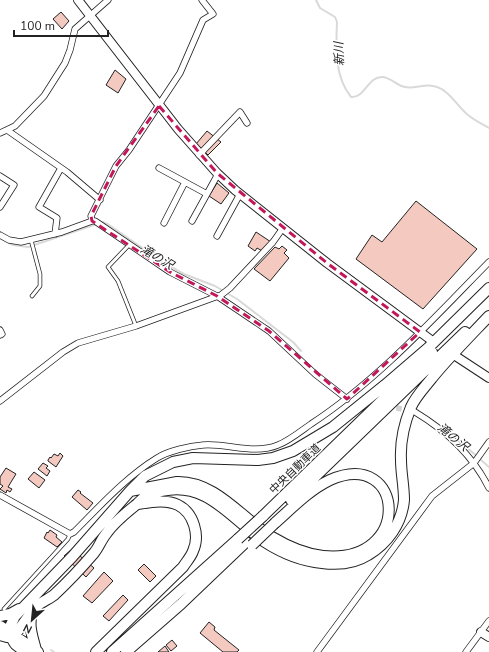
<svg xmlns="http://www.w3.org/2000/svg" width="489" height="652" font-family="'Nunito Sans','Noto Sans JP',sans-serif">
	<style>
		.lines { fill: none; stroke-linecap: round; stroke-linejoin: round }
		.stream { stroke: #d9d9d9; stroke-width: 2 }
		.building { fill: #f3c9c0; stroke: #222 }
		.street-tunnel { stroke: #d3d3d3; stroke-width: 5.5; stroke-dasharray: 5.5 3; stroke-linecap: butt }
		.lane-casing { stroke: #222; stroke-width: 4.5 }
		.street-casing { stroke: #222; stroke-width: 7 }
		.secondary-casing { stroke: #222; stroke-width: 10 }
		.highway-casing { stroke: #222; stroke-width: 12 }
		.lane { stroke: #fff; stroke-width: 3 }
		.street { stroke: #fff; stroke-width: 5.5 }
		.secondary { stroke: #fff; stroke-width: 8 }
		.highway { stroke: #fff; stroke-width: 10 }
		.highway-bridge-casing { stroke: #222; stroke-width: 12; stroke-linecap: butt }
		.highway-bridge { stroke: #fff; stroke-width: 10 }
		.marked { fill: none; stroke: #c2185b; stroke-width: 3; stroke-dasharray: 8 5; stroke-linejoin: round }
		.labels { text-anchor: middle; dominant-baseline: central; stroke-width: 3; stroke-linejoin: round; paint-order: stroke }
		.street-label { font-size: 11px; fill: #222; stroke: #fff }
		.water-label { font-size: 12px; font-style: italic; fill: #222; stroke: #fff }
	</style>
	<rect width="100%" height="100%" fill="#fff"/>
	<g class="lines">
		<!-- stream -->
		<path class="stream" d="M 316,0 L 320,8 L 335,17 L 337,22 C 336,47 334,76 351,97 C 366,98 367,76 383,77 C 391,78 398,86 405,87 C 414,89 424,84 433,86 C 448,88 457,106 468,115 C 474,120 482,124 489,128
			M 0,238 L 13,245 L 28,247 L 103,222 L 109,225 L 164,263 L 184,274 L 215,286 L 237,299 L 293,342 L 301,351
			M 416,409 L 455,437 L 489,467
			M 51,650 L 54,652"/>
	</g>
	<!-- building -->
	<path class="building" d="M 61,12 L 69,21 L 62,29 L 53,19 Z
		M 115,70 L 126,79 L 118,93 L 106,85 Z
		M 207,131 L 221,142 L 208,155 L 196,144 Z
		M 217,183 L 229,193 L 221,204 L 209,196 Z
		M 416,201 L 477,249 L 423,309 L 356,259 L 372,235 L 382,242 Z
		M 256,232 L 271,242 L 264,252 L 257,248 L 255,251 L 248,246 Z
		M 282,246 L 287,250 L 284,253 L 289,258 L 270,281 L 254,269 L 275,247 L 279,249 Z
		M 60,453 L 63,456 L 56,467 L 48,461 L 48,460 L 50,457 L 51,458 L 54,454 L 58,456 Z
		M 43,463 L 48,466 L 46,468 L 50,471 L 47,476 L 38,469 Z
		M 6,468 L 16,474 L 8,487 L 12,489 L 10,492 L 7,490 L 6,493 L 0,489 L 3,486 L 0,484 L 0,477 Z
		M 34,472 L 45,480 L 39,488 L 28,479 Z
		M 78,490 L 81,492 L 80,493 L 93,503 L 87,510 L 72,497 Z
		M 50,530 L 57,535 L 56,537 L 62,542 L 57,547 L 44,538 L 47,532 L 48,533 Z
		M 72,549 L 94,568 L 86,577 L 64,556 Z
		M 144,564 L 156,576 L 150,582 L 138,570 Z
		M 104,572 L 113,581 L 92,603 L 83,596 Z
		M 123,595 L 128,600 L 109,621 L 103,616 Z
		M 209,622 L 215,627 L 214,630 L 239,650 L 237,652 L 223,652 L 200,633 Z
		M 172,640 L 177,646 L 171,651 L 166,645 Z
		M 165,646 L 169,652 L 158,652 Z"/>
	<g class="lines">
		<!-- street-tunnel -->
		<path class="street-tunnel" d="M 388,406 L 411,411"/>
		<defs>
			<path id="lane" d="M 31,240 L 40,274 L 40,286 L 32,296
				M 129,245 L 108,267 L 118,281 L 136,326
				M 4,609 L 68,539 L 70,534"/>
			<path id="street" d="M 7,130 L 67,172 L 100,200
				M 0,133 L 15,126 L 44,96 L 65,63 L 70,50 L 75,29 L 108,0
				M 199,155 L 240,112 L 247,123
				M 159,168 L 207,194
				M 0,176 L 14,185 L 0,207
				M 92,221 L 91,216 L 116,166 L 129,150 L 180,73 L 203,20 L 213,14 L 202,0
				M 192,221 L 218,174
				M 164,223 L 185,182
				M 55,234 L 57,218 L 39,207 L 61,168
				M 0,235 L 9,240 L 21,242 L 62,232 L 92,221 L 95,221 L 170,272 L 217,296 L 269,331 L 315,374 L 347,399
				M 217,236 L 240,194
				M 0,330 L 2,334 L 0,335
				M 0,401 L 63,352 L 78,343 L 136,326 L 221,295 L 230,288 L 273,242 L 283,228
				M 415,412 C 445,430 473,456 489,488
				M 0,495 L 70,534 L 74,532 C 100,506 126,477 157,458 C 168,451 190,446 203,445 C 228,443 254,455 278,445 C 289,441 301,431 311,424 C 378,380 433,319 489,262
				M 317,652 L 432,496 L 474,463 L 489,442
				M 466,652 L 489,621"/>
			<path id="secondary" d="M 78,0 L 178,129 L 217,173 L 235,190 L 327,263 L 431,340
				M 457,357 L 489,378
				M 481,632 L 489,637"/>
			<path id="highway" d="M 130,491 L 177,482 C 216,481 242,519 272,537 C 287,546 305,554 323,556 C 414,565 405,447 330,480 C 309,490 292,508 275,523
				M 291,500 L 465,332
				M 263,516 L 432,352
				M 32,613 C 28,626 33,638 36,650
				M 0,616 L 10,614 L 19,609
				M 0,626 L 38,652
				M 0,635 L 7,637 L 14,636 C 22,626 28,616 36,607 C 41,602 49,599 54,595 C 68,582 82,567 94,553 C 99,547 101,540 106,534 C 114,522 126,513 137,504 C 140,501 144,497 148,495 C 152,493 158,492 162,491 C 207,480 232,520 265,542 C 282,553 302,561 322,563 C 338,565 354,564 368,555 C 388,543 402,523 404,500 C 404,486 401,473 401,460 C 400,441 404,424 411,407 C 416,396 425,387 432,378 C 450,356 470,336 489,316
				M 25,652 L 15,644 L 9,634 L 8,631 L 15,616 L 72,557 L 130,491 L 145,476 L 173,462 L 193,458 L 258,460 L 273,458 L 293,451 L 333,427 L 385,385 L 428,348 L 489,288
				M 96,652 L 183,567 C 186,562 191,557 193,551 C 200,536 194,513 178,505 C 166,499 151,502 138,504
				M 112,652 L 238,539
				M 126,652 L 181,604 L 246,542"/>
		</defs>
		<!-- lane casing -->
		<use href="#lane" class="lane-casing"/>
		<!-- street casing -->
		<use href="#street" class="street-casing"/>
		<!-- secondary casing -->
		<use href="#secondary" class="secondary-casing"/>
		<!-- highway casing -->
		<use href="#highway" class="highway-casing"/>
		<!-- lane -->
		<use href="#lane" class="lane"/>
		<!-- street -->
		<use href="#street" class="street"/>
		<!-- secondary -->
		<use href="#secondary" class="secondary"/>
		<!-- highway -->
		<use href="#highway" class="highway"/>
		<defs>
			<path id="highway-bridge" d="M 238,539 L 263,516
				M 252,545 L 275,523"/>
		</defs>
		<!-- highway-bridge casing -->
		<use href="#highway-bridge" class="highway-bridge-casing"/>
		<!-- highway-bridge -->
		<use href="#highway-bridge" class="highway-bridge"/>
	</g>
	<!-- marked area -->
	<path class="marked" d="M 159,106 L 217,173 L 327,263 L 420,332 L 347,399 L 269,331 L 217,296 L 170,272 L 92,221 L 91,216 L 116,166 Z"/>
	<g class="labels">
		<!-- street labels -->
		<g class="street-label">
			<text transform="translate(295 469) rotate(-44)">中央自動車道</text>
		</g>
		<!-- water labels -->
		<g class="water-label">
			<text transform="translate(339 54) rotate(-92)">新川</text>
			<text transform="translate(157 257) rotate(31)">滝の沢</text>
			<text transform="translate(453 437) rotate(39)">滝の沢</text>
		</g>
	</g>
	<!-- north arrow -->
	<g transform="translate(32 620) rotate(207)" stroke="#ffffff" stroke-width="3" paint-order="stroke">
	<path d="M0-3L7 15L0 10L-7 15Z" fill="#222222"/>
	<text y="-6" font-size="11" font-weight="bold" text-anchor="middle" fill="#222222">N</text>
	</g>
	<!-- scale -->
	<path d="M14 30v6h94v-6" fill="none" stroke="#222222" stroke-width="2"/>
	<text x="20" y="30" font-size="12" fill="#222222" stroke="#ffffff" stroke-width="3" paint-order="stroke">100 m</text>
</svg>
